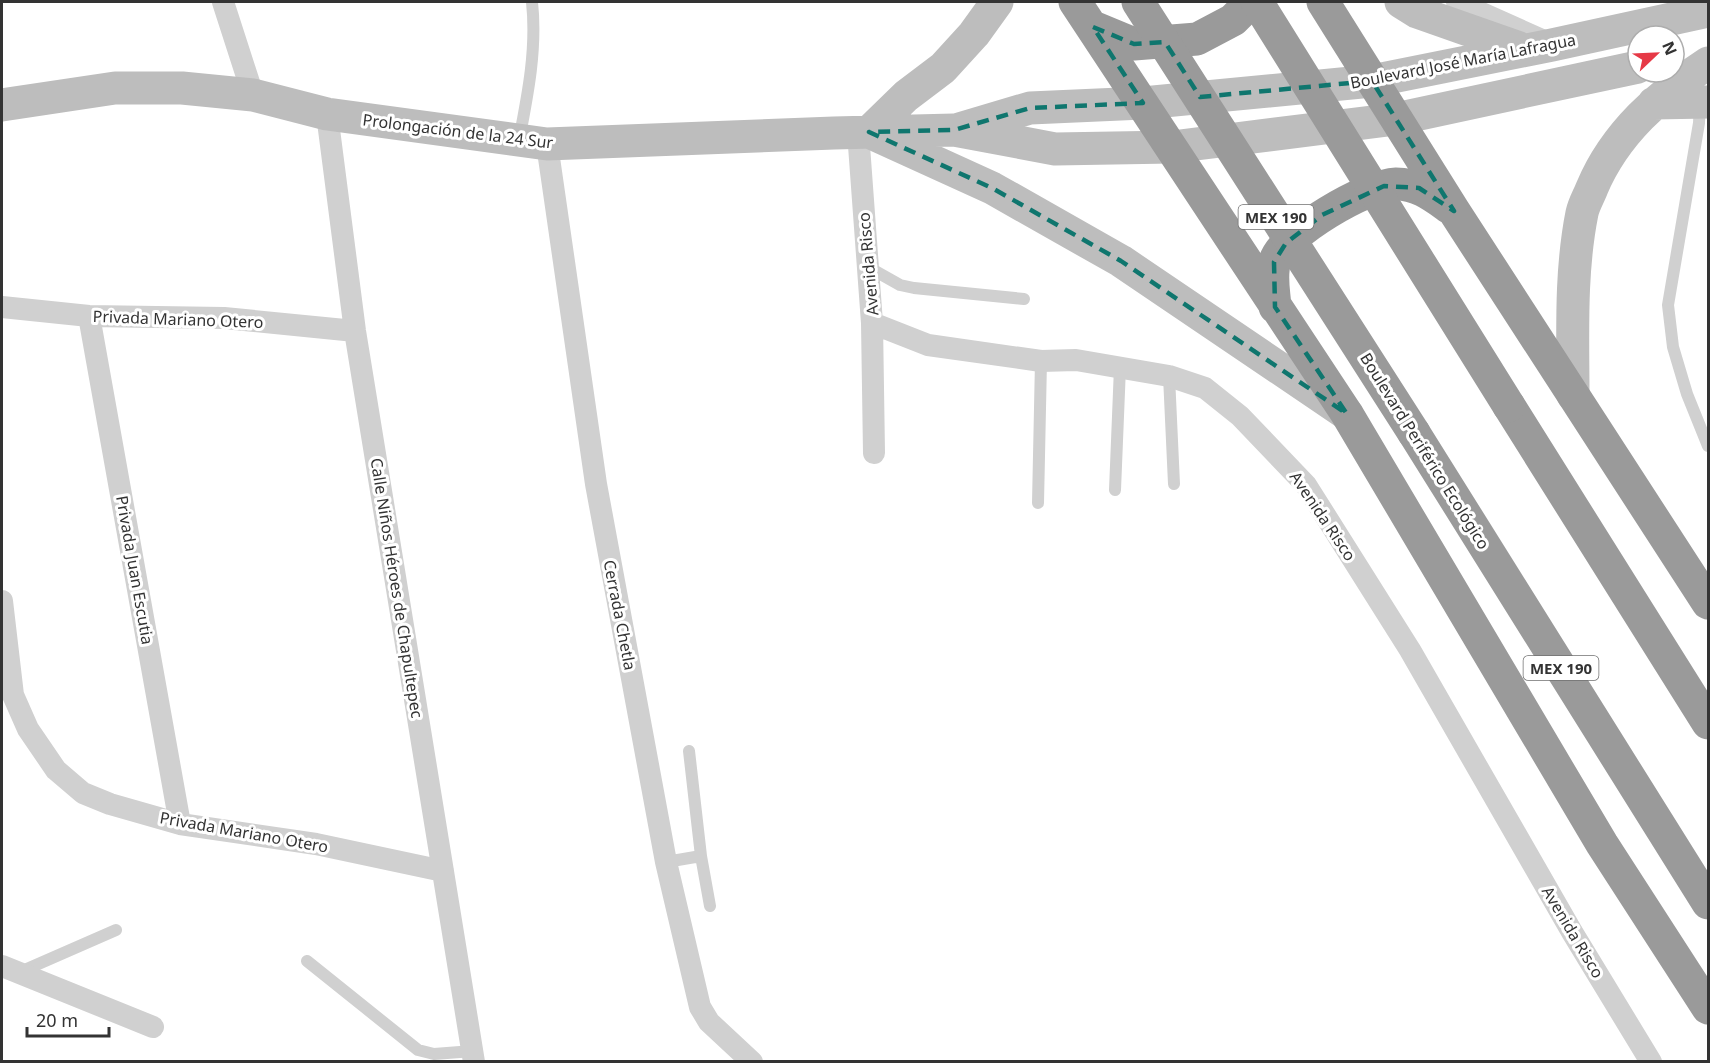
<svg xmlns="http://www.w3.org/2000/svg" width="1710" height="1063" font-family="'Noto Sans',sans-serif">
	<style>
		.lines { fill: none; stroke-linecap: round; stroke-linejoin: round }
		.lane { stroke: #d0d0d0; stroke-width: 12 }
		.street { stroke: #d0d0d0; stroke-width: 22 }
		.secondary { stroke: #bdbdbd; stroke-width: 33 }
		.highway { stroke: #9a9a9a; stroke-width: 33 }
		.highway-bridge { stroke: #9a9a9a; stroke-width: 33 }
		.marked { fill: none; stroke: #0f766e; stroke-width: 4.5; stroke-dasharray: 12 8; stroke-linejoin: round }
		.labels { text-anchor: middle; dominant-baseline: central; stroke-width: 6; stroke-linejoin: round; paint-order: stroke }
		.shield { fill: #fff; stroke: #707070; stroke-width: 1.5 }
		.shield-label { font-size: 15px; font-weight: bold; fill: #333 }
		.street-label { font-size: 16px; fill: #333; stroke: #fff }
	</style>
	<rect width="100%" height="100%" fill="#fff"/>
	<g class="lines">
		<!-- lane -->
		<path class="lane" d="M 1700,103 L 1699,123 L 1668,305 L 1673,347 L 1687,394 L 1708,446
			M 519,140 C 528,94 537,48 532,2
			M 868,267 L 900,285 L 914,288 L 1024,299
			M 1169,376 L 1174,484
			M 1115,490 L 1120,367
			M 1038,503 L 1041,361
			M 701,856 L 710,906
			M 666,862 L 701,856 L 689,751
			M 307,961 L 418,1050 L 434,1054 L 473,1051
			M 20,972 L 116,930"/>
		<!-- street -->
		<path class="street" d="M 223,2 L 253,95
			M 1457,2 L 1551,44
			M 327,114 L 355,331 L 474,1062
			M 858,132 L 872,323 L 928,345 L 1041,361 L 1076,360 L 1169,376 L 1205,388 L 1240,416 L 1306,485 L 1410,650 L 1572,932 L 1651,1062
			M 547,144 L 596,484 L 666,862 L 700,1007 L 709,1022 L 752,1062
			M 2,307 L 89,316 L 224,318 L 355,331
			M 89,316 L 180,824
			M 872,323 L 874,453
			M 2,601 L 13,695 L 28,729 L 56,770 L 83,793 L 110,804 L 180,824 L 316,844 L 443,871
			M 2,966 L 153,1027"/>
		<!-- secondary -->
		<path class="secondary" d="M 997,2 L 974,34 L 943,68 L 906,96 L 869,132 L 992,188 L 1121,261 L 1347,414
			M 1401,2 L 1417,12 L 1525,50
			M 1654,103 L 1708,102
			M 2,105 L 115,88 L 182,88 L 253,95 L 327,114 L 547,144 L 834,133 L 954,130 L 1055,149 L 1172,147 L 1396,119 L 1638,67
			M 959,129 L 1030,108 L 1143,103 L 1372,81 L 1552,45 L 1708,11
			M 1573,395 C 1573,335 1570,273 1582,213 C 1584,204 1589,196 1592,188 C 1615,133 1660,94 1708,63"/>
		<!-- highway -->
		<path class="highway" d="M 1075,2 L 1347,414 L 1602,844 L 1708,1008
			M 1323,2 L 1454,211 L 1708,603
			M 1093,27 L 1134,44 L 1197,39 L 1233,20 L 1251,2
			M 1275,307 C 1274,292 1270,275 1275,261 C 1284,233 1367,185 1396,184 C 1418,184 1433,196 1450,208
			M 1509,406 L 1708,723
			M 1414,433 L 1708,903"/>
		<!-- highway-bridge -->
		<path class="highway-bridge" d="M 1138,2 L 1414,433
			M 1257,2 L 1509,406"/>
	</g>
	<!-- marked area -->
	<path class="marked" d="M 1093,27 L 1134,44 L 1165,42 L 1200,97 L 1372,81 L 1454,211 L 1419,188 L 1384,186 L 1322,215 L 1286,243 L 1274,262 L 1275,307 L 1347,414 L 1121,261 L 992,188 L 869,132 L 954,130 L 1030,108 L 1143,103 Z"/>
	<g class="labels">
		<!-- shield labels -->
		<g class="shield">
			<rect x="1238.5" y="205" width="75" height="24" rx="4.5"/>
			<rect x="1523.5" y="656" width="75" height="24" rx="4.5"/>
		</g>
		<g class="shield-label">
			<text x="1276" y="217">MEX 190</text>
			<text x="1561" y="668">MEX 190</text>
		</g>
		<!-- street labels -->
		<g class="street-label">
			<text transform="translate(1463 61) rotate(-11)">Boulevard José María Lafragua</text>
			<text transform="translate(458 131) rotate(7)">Prolongación de la 24 Sur</text>
			<text transform="translate(868 264) rotate(-95)">Avenida Risco</text>
			<text transform="translate(178 319) rotate(2)">Privada Mariano Otero</text>
			<text transform="translate(1425 451) rotate(58)">Boulevard Periférico Ecológico</text>
			<text transform="translate(1323 516) rotate(56)">Avenida Risco</text>
			<text transform="translate(135 570) rotate(80)">Privada Juan Escutia</text>
			<text transform="translate(397 588) rotate(81)">Calle Niños Héroes de Chapultepec</text>
			<text transform="translate(620 615) rotate(79)">Cerrada Chetla</text>
			<text transform="translate(244 832) rotate(10)">Privada Mariano Otero</text>
			<text transform="translate(1573 932) rotate(59)">Avenida Risco</text>
		</g>
	</g>
	<!-- border -->
	<rect width="1710" height="1063" fill="none" stroke="#333333" stroke-width="6"/>
	<!-- north arrow -->
	<g transform="translate(1656 54) rotate(67)"><circle r="28" fill="#ffffff" stroke="#adadad" stroke-width="1.5"/>
	<path d="M0-4.5L10 22L0 15L-10 22Z" fill="#e63946"/>
	<text y="-9" font-size="16" font-weight="bold" text-anchor="middle" fill="#333333">N</text>
	</g>
	<!-- scale -->
	<path d="M27 1027v9h82v-9" fill="none" stroke="#333333" stroke-width="3"/>
	<text x="36" y="1027" font-size="18" fill="#333333" stroke="#ffffff" stroke-width="4.5" paint-order="stroke">20 m</text>
</svg>
